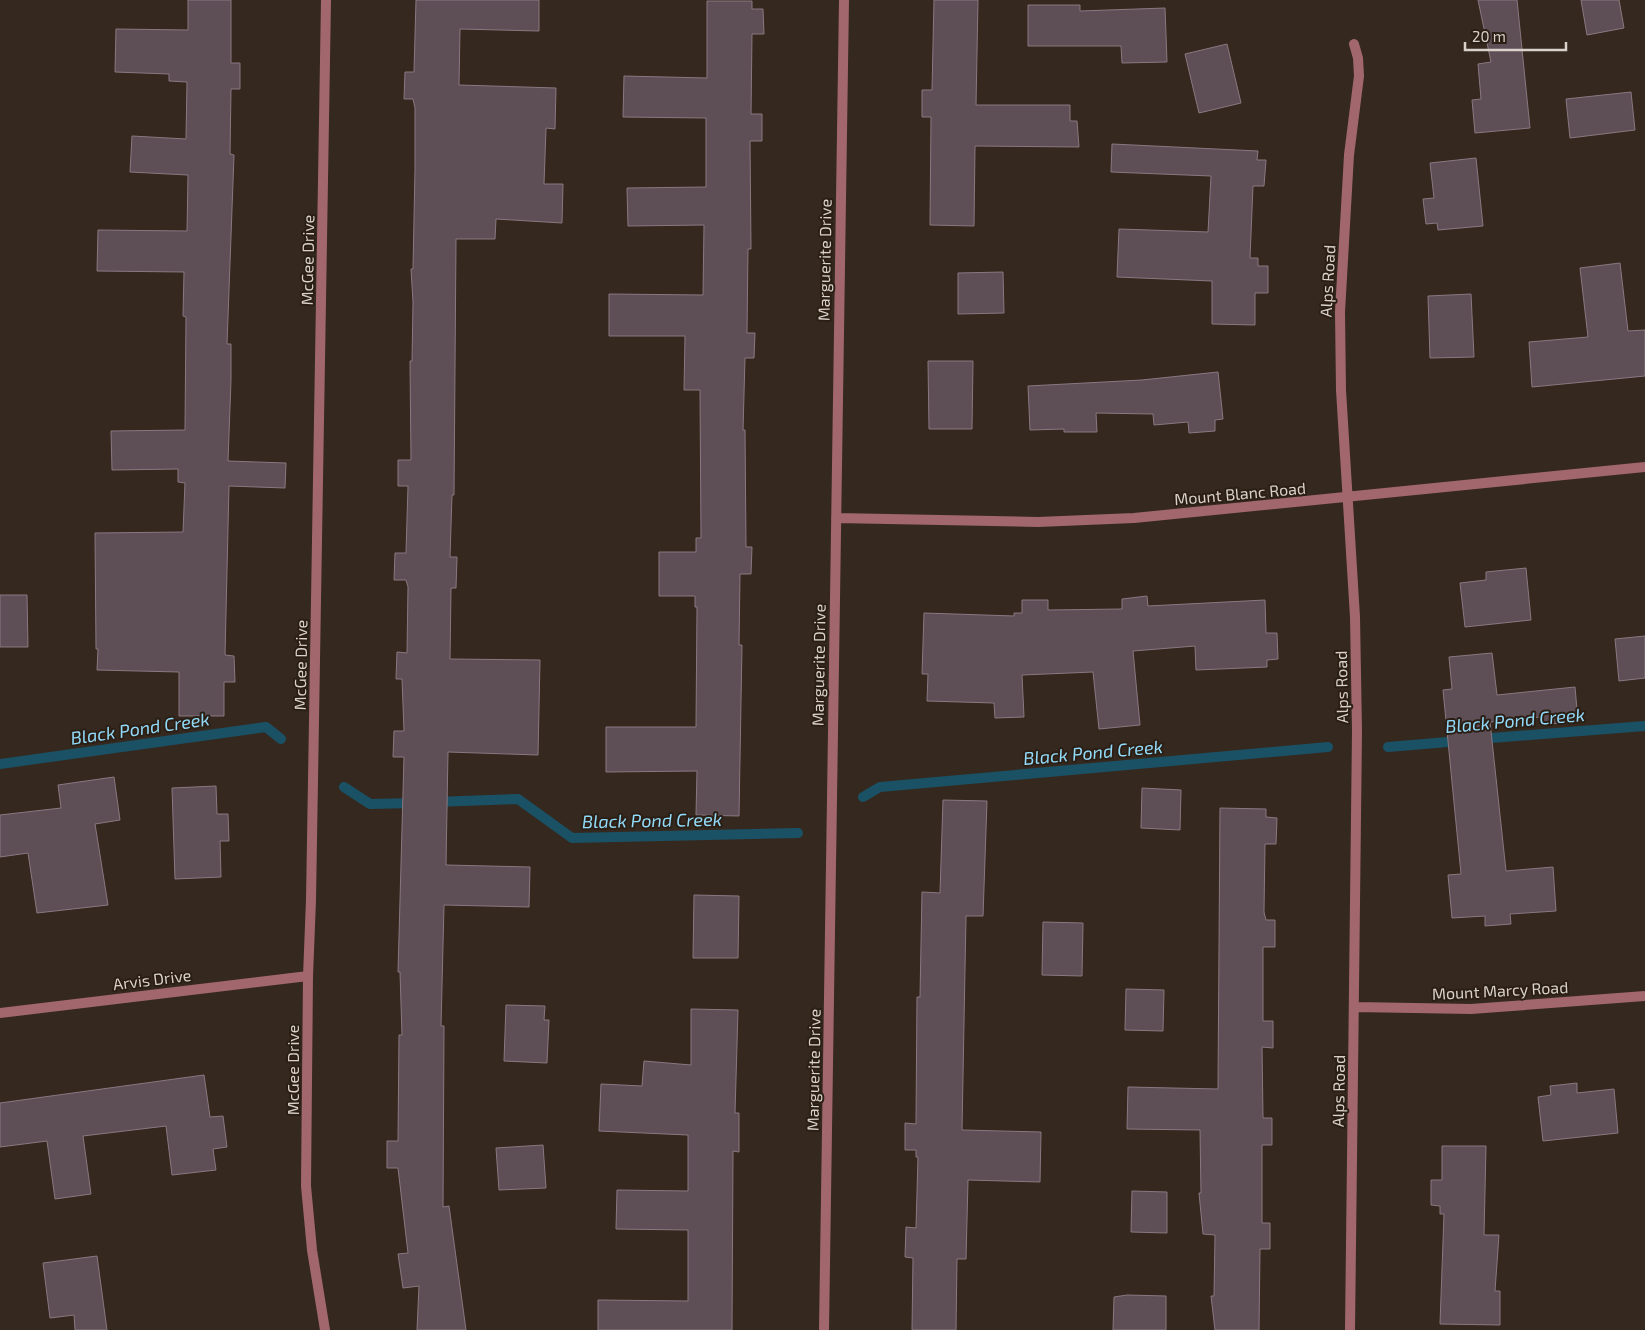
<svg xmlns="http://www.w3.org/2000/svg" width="1645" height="1330" font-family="'Exo 2',sans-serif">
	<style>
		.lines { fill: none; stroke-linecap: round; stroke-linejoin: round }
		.stream { stroke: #1a5165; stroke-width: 10 }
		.building { fill: #5e4e56; stroke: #8a7881 }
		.street { stroke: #a2676d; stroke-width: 10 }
		.labels { text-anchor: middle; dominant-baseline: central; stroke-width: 4; stroke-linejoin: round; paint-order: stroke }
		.street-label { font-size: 16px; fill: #d9d1ca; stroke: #2b1f15 }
		.water-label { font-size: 18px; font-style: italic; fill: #92daf9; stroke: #2b1f15 }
	</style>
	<rect width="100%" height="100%" fill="#35291f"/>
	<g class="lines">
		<!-- stream -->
		<path class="stream" d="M 1479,739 L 1645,726
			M 1388,747 L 1460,741
			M 0,764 L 266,727 L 281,739
			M 344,787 L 370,804 L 415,803
			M 863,797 L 880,787 L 1328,747
			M 435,802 L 518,799 L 572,838 L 798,833"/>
	</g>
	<!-- building -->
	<path class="building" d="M 188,0 L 231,0 L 231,63 L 240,63 L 240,89 L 231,89 L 230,154 L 234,155 L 227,344 L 231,344 L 231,380 L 228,461 L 286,463 L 285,488 L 229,486 L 225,655 L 234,656 L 235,682 L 224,682 L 224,716 L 179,716 L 179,672 L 97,670 L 98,649 L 96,649 L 95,533 L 183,532 L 185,483 L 178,482 L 178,469 L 112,470 L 111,431 L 185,430 L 186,317 L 183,316 L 184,272 L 97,271 L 98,230 L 187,231 L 188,175 L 130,172 L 132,136 L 186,139 L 187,82 L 169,81 L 169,74 L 115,72 L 116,29 L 188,30 Z
		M 416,0 L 539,0 L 539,31 L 460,29 L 459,85 L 556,88 L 555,129 L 546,128 L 544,184 L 563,184 L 562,223 L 496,219 L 495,239 L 456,239 L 454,495 L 452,495 L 450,557 L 457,557 L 456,588 L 451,588 L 450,659 L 540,660 L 538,755 L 448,752 L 446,865 L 530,867 L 529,907 L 444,905 L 441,1026 L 444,1026 L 443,1207 L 449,1206 L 466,1330 L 417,1330 L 419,1286 L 403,1288 L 398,1254 L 408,1253 L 398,1168 L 387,1168 L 387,1141 L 398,1141 L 399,1035 L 402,1035 L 400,972 L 398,972 L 404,757 L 393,757 L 394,731 L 404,731 L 402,679 L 396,679 L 397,652 L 407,653 L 408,587 L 406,580 L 394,580 L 395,553 L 406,553 L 408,486 L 398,486 L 398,460 L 411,460 L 410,361 L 412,361 L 413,302 L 411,269 L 413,269 L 415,169 L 415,108 L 413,99 L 404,99 L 405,72 L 414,72 Z
		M 934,0 L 978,0 L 976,105 L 1070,105 L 1070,121 L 1077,121 L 1079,147 L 975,146 L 974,226 L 930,225 L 931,117 L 922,117 L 922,90 L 932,90 Z
		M 1478,0 L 1517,0 L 1530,128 L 1475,133 L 1472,100 L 1481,99 L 1478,64 L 1491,62 Z
		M 1581,0 L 1619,0 L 1624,28 L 1587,35 Z
		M 707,1 L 752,1 L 752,9 L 763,9 L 764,34 L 752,34 L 751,114 L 762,114 L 762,141 L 750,141 L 751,249 L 748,249 L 747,333 L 755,333 L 754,358 L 745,358 L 743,430 L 745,430 L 746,547 L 752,547 L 751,574 L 740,574 L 739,645 L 742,645 L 739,816 L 696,815 L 697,771 L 606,772 L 606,727 L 696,727 L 697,607 L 695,607 L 695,596 L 659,596 L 659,552 L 696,552 L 696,538 L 701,538 L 700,390 L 684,390 L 685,336 L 609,336 L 609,294 L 703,295 L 704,225 L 628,226 L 627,188 L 706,187 L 706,118 L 623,117 L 624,76 L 707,78 Z
		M 1028,5 L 1080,5 L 1080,11 L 1165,8 L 1167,62 L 1122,63 L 1121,46 L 1028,46 Z
		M 1227,44 L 1241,103 L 1199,113 L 1185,54 Z
		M 1631,92 L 1635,130 L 1570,138 L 1566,99 Z
		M 1112,144 L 1258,151 L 1257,160 L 1266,160 L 1264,186 L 1253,186 L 1250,258 L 1258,258 L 1258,266 L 1268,266 L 1268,293 L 1255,293 L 1255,325 L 1212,324 L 1212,281 L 1117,277 L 1119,229 L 1208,232 L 1211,176 L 1111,172 Z
		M 1476,158 L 1483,226 L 1438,230 L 1437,223 L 1426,224 L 1423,199 L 1434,198 L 1430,163 Z
		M 1620,263 L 1628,331 L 1645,330 L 1645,376 L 1532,387 L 1529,342 L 1588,337 L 1580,268 Z
		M 1003,272 L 1004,313 L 958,314 L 958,273 Z
		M 1471,294 L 1474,357 L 1430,358 L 1428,296 Z
		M 928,361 L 973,361 L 972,429 L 929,429 Z
		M 1218,372 L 1223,419 L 1215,420 L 1215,431 L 1189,433 L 1188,422 L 1154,425 L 1153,414 L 1096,413 L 1097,432 L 1064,432 L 1064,429 L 1030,430 L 1028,386 L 1142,380 Z
		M 1526,568 L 1531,620 L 1465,627 L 1460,583 L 1486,580 L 1486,572 Z
		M 0,595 L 27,595 L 28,647 L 0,647 Z
		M 1147,596 L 1148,606 L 1265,600 L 1266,633 L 1277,633 L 1278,659 L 1267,660 L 1267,667 L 1196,670 L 1195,646 L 1133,651 L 1140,725 L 1099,729 L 1093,672 L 1022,675 L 1024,717 L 995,718 L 994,703 L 927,701 L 928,674 L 922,674 L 924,613 L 1014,616 L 1014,613 L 1022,613 L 1022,600 L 1048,600 L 1048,610 L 1122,609 L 1122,599 Z
		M 1645,636 L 1645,678 L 1619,681 L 1615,639 Z
		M 1492,653 L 1497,695 L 1575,687 L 1578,721 L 1541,725 L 1541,717 L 1490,722 L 1506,871 L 1553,867 L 1556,911 L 1510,914 L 1511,924 L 1485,926 L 1485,916 L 1452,918 L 1448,875 L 1461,874 L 1443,690 L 1452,689 L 1449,657 Z
		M 114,777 L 120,820 L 95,824 L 108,905 L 37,913 L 28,853 L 0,857 L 0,815 L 61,808 L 58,785 Z
		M 216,786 L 217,814 L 228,814 L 229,841 L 220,841 L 221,877 L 175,879 L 172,788 Z
		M 1142,788 L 1181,790 L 1180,830 L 1141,828 Z
		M 943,800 L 987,801 L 983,916 L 966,916 L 962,1130 L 1041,1132 L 1040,1182 L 968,1180 L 966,1259 L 957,1259 L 956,1330 L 912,1330 L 913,1258 L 905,1257 L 906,1227 L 916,1228 L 918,1157 L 916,1157 L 916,1150 L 905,1150 L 905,1123 L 916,1124 L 917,997 L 920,997 L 922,892 L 940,893 Z
		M 1220,808 L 1266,809 L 1266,817 L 1277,818 L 1276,844 L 1265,844 L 1264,912 L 1266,920 L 1275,920 L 1275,947 L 1263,947 L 1263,1021 L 1273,1021 L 1273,1048 L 1262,1047 L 1263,1118 L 1272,1118 L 1272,1145 L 1262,1145 L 1262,1223 L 1270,1223 L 1270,1249 L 1260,1249 L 1259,1330 L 1215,1330 L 1211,1296 L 1214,1296 L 1215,1235 L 1203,1234 L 1199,1193 L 1201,1193 L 1200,1130 L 1127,1129 L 1128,1087 L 1218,1089 Z
		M 694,895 L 739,896 L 738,958 L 693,958 Z
		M 1043,922 L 1083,923 L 1082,976 L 1042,975 Z
		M 1126,989 L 1164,990 L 1163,1031 L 1125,1030 Z
		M 506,1005 L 545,1006 L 544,1020 L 549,1020 L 547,1063 L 504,1061 Z
		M 691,1009 L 738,1010 L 735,1113 L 739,1113 L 739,1152 L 733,1151 L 732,1330 L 598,1330 L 598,1300 L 688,1301 L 688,1230 L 616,1229 L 617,1190 L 688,1191 L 688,1135 L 599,1131 L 601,1084 L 642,1086 L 644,1061 L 691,1065 Z
		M 204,1075 L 210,1117 L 223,1116 L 227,1147 L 213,1149 L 216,1170 L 172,1175 L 166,1126 L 83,1136 L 91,1194 L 55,1199 L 47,1141 L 0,1147 L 0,1103 Z
		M 1577,1083 L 1577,1093 L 1614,1089 L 1618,1133 L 1543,1141 L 1538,1097 L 1551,1095 L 1550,1086 Z
		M 543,1145 L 546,1188 L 499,1190 L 496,1148 Z
		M 1442,1146 L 1486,1146 L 1484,1235 L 1499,1235 L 1495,1291 L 1500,1291 L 1500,1325 L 1440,1324 L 1444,1214 L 1440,1214 L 1440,1206 L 1431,1205 L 1431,1180 L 1442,1180 Z
		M 1132,1191 L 1167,1192 L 1167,1233 L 1131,1232 Z
		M 97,1256 L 107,1330 L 75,1330 L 74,1315 L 50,1318 L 43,1263 Z
		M 1127,1295 L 1166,1296 L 1166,1330 L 1113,1330 L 1114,1297 Z"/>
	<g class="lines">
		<!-- street -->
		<path class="street" d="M 836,518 L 1038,522 L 1134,518 L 1645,467
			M 1356,1007 L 1471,1009 L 1645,996
			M 0,1013 L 308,976
			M 325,1330 L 312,1250 L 306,1186 L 308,976 L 311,900 L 326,0
			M 824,1330 L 844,0
			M 1350,1330 L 1357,731 L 1355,617 L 1341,390 L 1340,312 L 1349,155 L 1359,76 L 1358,58 L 1354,44"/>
	</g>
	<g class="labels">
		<!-- street labels -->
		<g class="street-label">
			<text transform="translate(307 260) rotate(-89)">McGee Drive</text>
			<text transform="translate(824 260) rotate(-89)">Marguerite Drive</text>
			<text transform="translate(1327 281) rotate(-87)">Alps Road</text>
			<text transform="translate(1240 493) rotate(-5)">Mount Blanc Road</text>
			<text transform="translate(300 665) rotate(-89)">McGee Drive</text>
			<text transform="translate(818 665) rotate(-89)">Marguerite Drive</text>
			<text transform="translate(1341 687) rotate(-91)">Alps Road</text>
			<text transform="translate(152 979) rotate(-7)">Arvis Drive</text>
			<text transform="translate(1500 990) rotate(-3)">Mount Marcy Road</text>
			<text transform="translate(292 1070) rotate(-90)">McGee Drive</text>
			<text transform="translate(813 1070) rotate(-89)">Marguerite Drive</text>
			<text transform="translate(1338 1091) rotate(-89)">Alps Road</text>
		</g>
		<!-- water labels -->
		<g class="water-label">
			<text transform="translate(1515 720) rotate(-5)">Black Pond Creek</text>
			<text transform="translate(140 728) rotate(-8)">Black Pond Creek</text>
			<text transform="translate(1093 752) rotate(-5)">Black Pond Creek</text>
			<text transform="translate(652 820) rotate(-1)">Black Pond Creek</text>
		</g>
	</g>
	<!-- scale -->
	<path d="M1465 42v8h101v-8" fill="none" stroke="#d9d1ca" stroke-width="2.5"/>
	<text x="1472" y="42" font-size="15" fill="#d9d1ca" stroke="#2b1f15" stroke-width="4" paint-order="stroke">20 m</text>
</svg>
